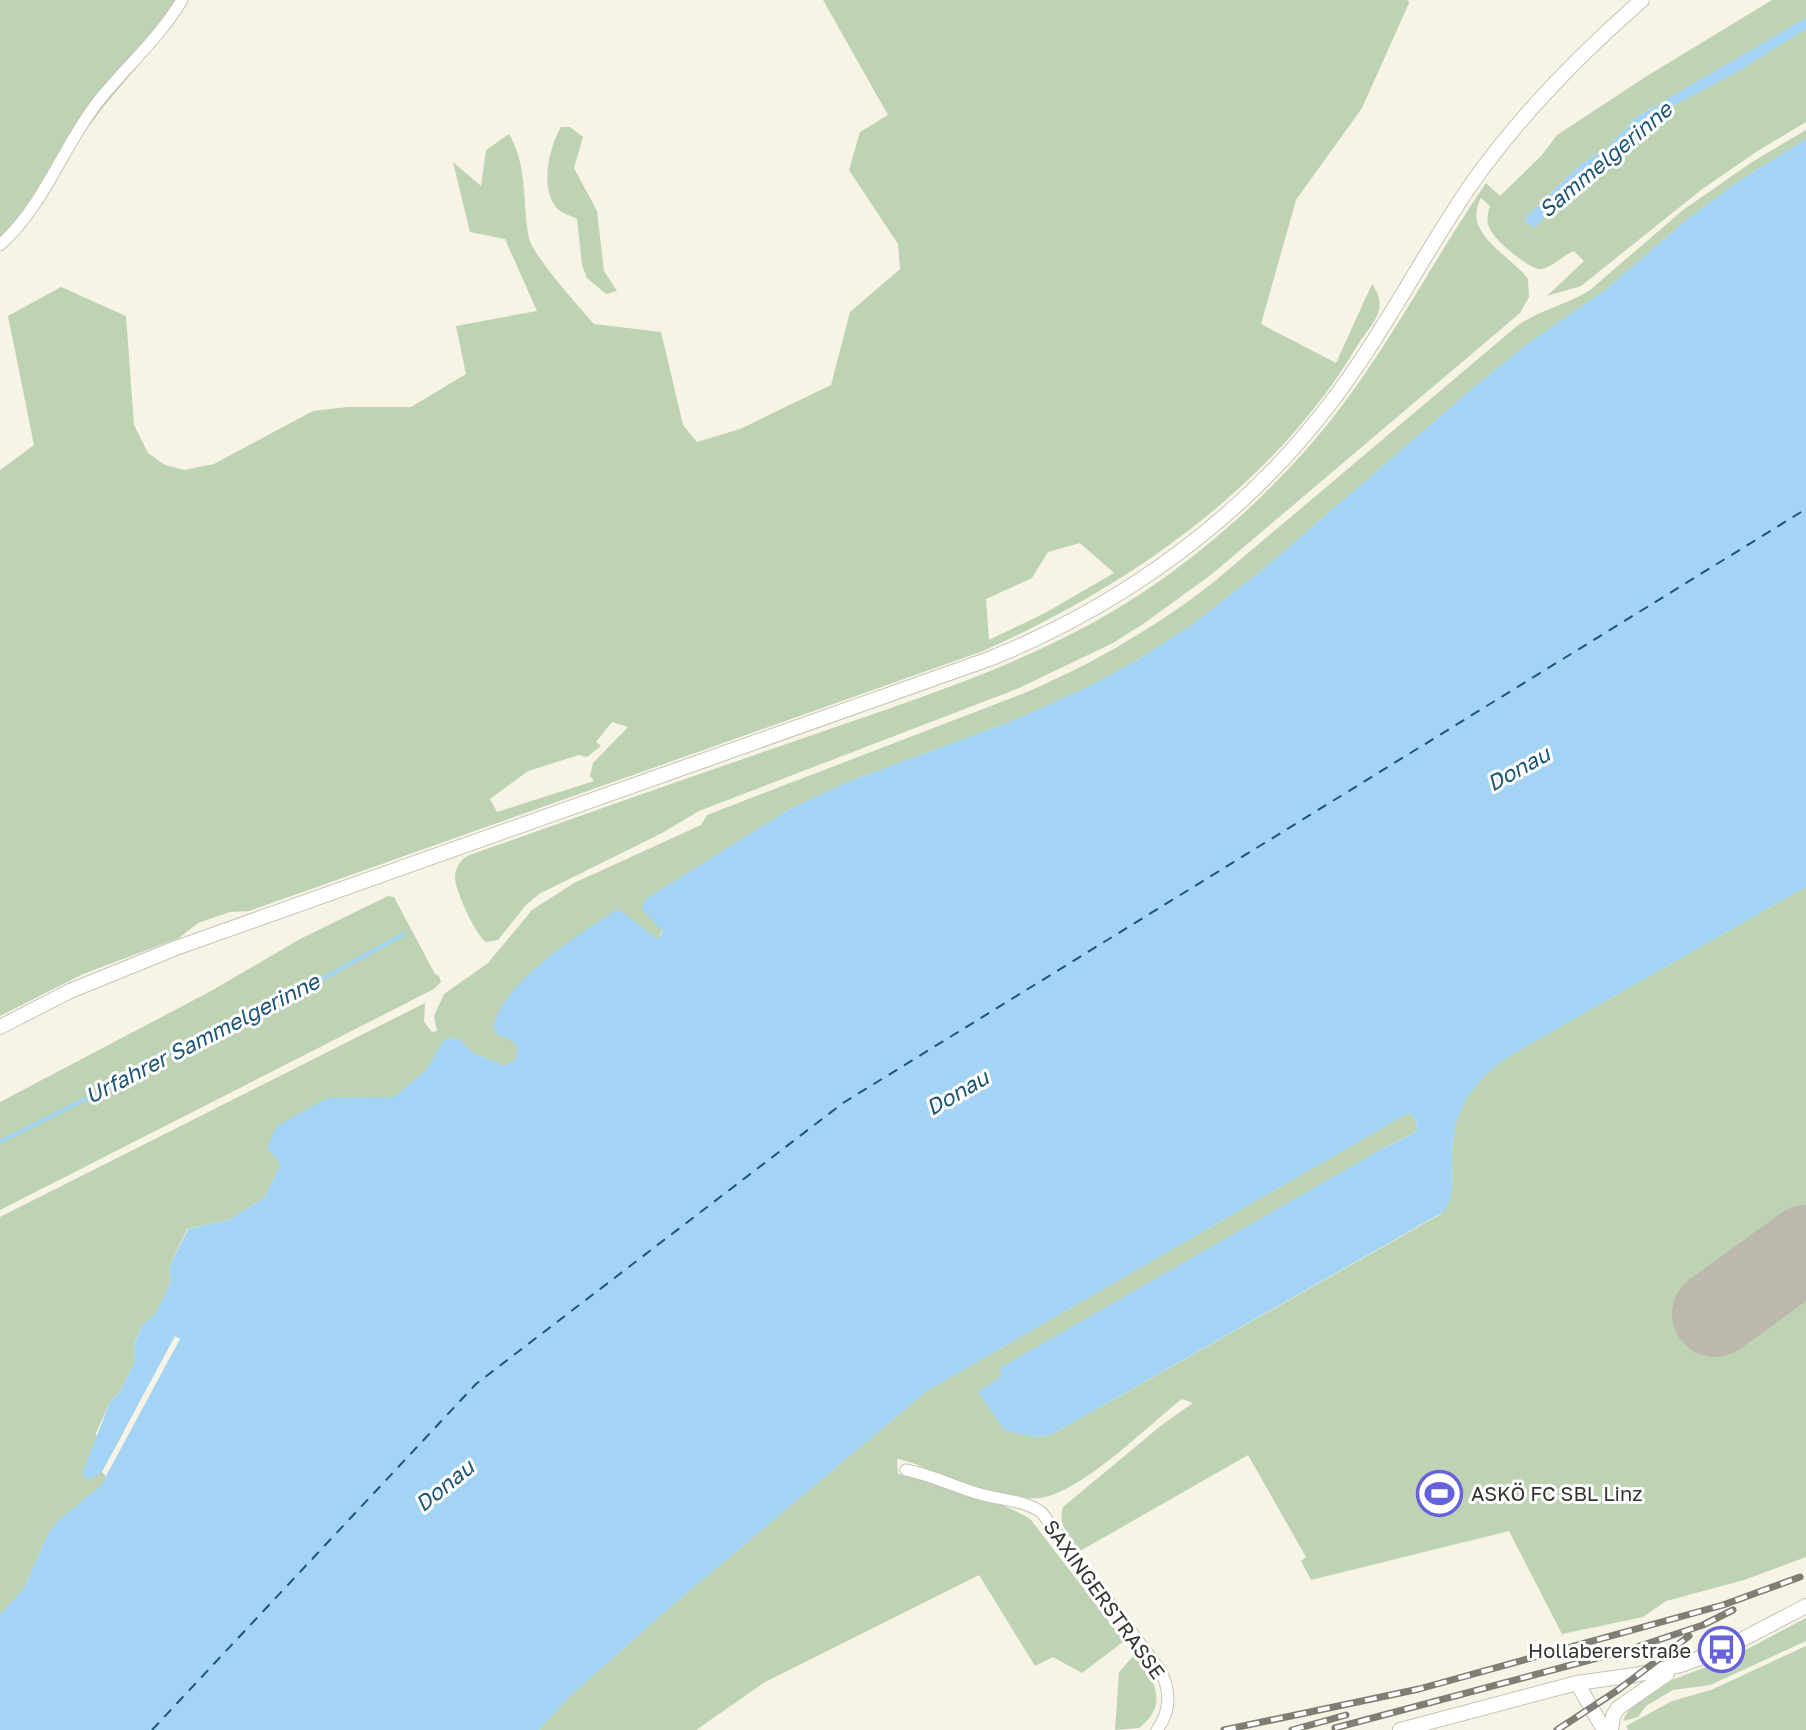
<svg xmlns="http://www.w3.org/2000/svg" width="1806" height="1730" font-family="'Golos Text',sans-serif">
	<style>
		.green { fill: #bdd3b4; fill-rule: evenodd }
		.water { fill: #a3d4f5 }
		.pier { fill: #f7f3e5 }
		.lines { fill: none; stroke-linecap: round; stroke-linejoin: round }
		.stream { stroke: #a3d4f5; stroke-width: 4 }
		.ferry { stroke: #1c5575; stroke-width: 2; stroke-dasharray: 10 8; stroke-linecap: butt }
		.runway { stroke: #bcb8ad; stroke-width: 86 }
		.minor-casing { stroke: #c6c3b5; stroke-width: 13 }
		.tertiary-casing { stroke: #c6c3b5; stroke-width: 16 }
		.secondary-casing { stroke: #c6c3b5; stroke-width: 16 }
		.minor { stroke: #fff; stroke-width: 11 }
		.tertiary { stroke: #fff; stroke-width: 14 }
		.secondary { stroke: #fff; stroke-width: 14 }
		.rail-casing { stroke: #807d75; stroke-width: 7 }
		.rail { stroke: #fff; stroke-width: 4; stroke-dasharray: 12; stroke-linecap: butt }
		.labels { text-anchor: middle; dominant-baseline: central; stroke-width: 6; stroke-linejoin: round; paint-order: stroke }
		.poi-label { font-size: 20px; fill: #35332e; stroke: #fff; text-anchor: start }
		.street-label { font-size: 20px; fill: #35332e; stroke: #fff }
		.water-label { font-size: 22px; font-style: italic; fill: #1c5575; stroke: #fff }
	</style>
	<rect width="100%" height="100%" fill="#f7f3e5"/>
	<!-- green -->
	<path class="green" d="M 0,0 L 188,0 L 174,23 L 104,106 L 79,140 L 25,228 L 0,251 Z
		M 823,0 L 1408,0 L 1409,3 L 1362,108 L 1296,200 L 1261,324 L 1336,363 L 1372,284 C 1391,311 1370,324 1356,348 C 1272,487 1129,586 983,651 L 249,911 L 230,912 L 198,923 L 179,938 L 83,974 L 0,1016 L 0,470 L 34,445 L 8,316 L 61,287 L 126,316 L 134,425 L 148,453 L 165,465 L 184,470 L 214,464 L 313,411 L 348,407 L 411,407 L 466,374 L 456,326 L 537,311 L 505,239 L 470,232 L 453,162 L 481,186 L 486,150 L 509,134 C 528,166 522,203 529,238 C 533,256 580,308 594,324 L 661,332 L 683,425 L 697,442 L 740,429 L 831,385 L 850,312 L 900,269 L 898,244 L 849,170 L 860,132 L 888,115 ZM 1080,543 L 1114,573 L 1045,613 L 989,640 L 986,599 L 1032,578 L 1048,552 ZM 612,722 L 628,727 L 593,763 L 590,776 L 594,781 L 497,812 L 490,799 L 528,771 L 579,755 L 587,757 L 601,746 L 596,742 Z
		M 1772,0 L 1806,0 L 1806,18 L 1638,116 L 1608,147 L 1579,166 L 1524,219 L 1534,228 L 1573,187 L 1609,157 L 1624,149 L 1656,115 L 1737,72 L 1806,29 L 1806,122 L 1756,152 L 1701,190 L 1581,286 L 1547,296 L 1584,261 L 1574,251 C 1563,255 1552,268 1541,269 C 1530,270 1497,242 1491,231 C 1486,223 1487,215 1490,206 L 1481,198 C 1461,234 1511,255 1528,279 L 1529,297 L 1520,313 L 1212,574 L 1146,622 L 1113,643 L 1019,688 L 699,811 L 662,833 L 539,894 L 526,905 L 498,940 L 486,942 C 475,934 456,892 455,878 C 455,868 460,861 467,856 C 577,817 687,778 798,740 C 883,710 971,683 1053,643 C 1149,598 1234,530 1305,451 C 1377,371 1425,272 1486,183 L 1500,196 L 1541,156 L 1557,135 L 1647,76 Z
		M 561,127 L 570,127 L 583,137 L 574,168 L 597,211 L 604,271 L 617,291 L 606,294 L 587,278 L 582,265 L 577,219 C 572,216 564,214 560,211 C 538,193 549,147 561,127 Z
		M 1806,130 L 1806,139 L 1736,183 L 1690,217 L 1605,290 L 1530,342 L 1475,386 L 1267,566 L 1193,624 L 1139,659 L 1088,687 L 1017,719 L 845,783 L 788,810 L 713,857 L 657,939 L 510,1038 C 518,1046 520,1050 515,1060 L 504,1066 L 472,1052 L 460,1040 L 453,1038 L 444,1040 L 426,1070 L 394,1098 L 327,1098 L 281,1164 L 264,1198 L 229,1220 L 187,1229 L 169,1268 L 171,1282 L 155,1316 L 143,1324 L 134,1343 L 135,1361 L 120,1392 L 110,1402 L 96,1433 L 102,1472 L 106,1476 L 104,1484 L 57,1522 L 49,1532 L 24,1588 L 0,1615 L 0,1217 L 425,1003 L 424,1022 L 432,1032 L 437,1031 L 434,1016 L 444,994 L 488,963 L 532,910 L 574,883 L 701,825 L 707,815 L 1022,694 C 1091,665 1155,628 1215,581 L 1517,326 C 1539,310 1567,305 1590,290 L 1683,210 L 1752,162 Z
		M 1806,887 L 1806,1557 L 1744,1580 L 1666,1601 L 1643,1617 L 1562,1634 L 1509,1531 L 1311,1580 L 1301,1561 L 1306,1557 L 1248,1455 L 1080,1551 C 1070,1537 1057,1525 1063,1507 L 1163,1424 L 1193,1403 L 1182,1399 C 1146,1427 1091,1483 1049,1496 C 1026,1502 998,1496 976,1490 C 949,1482 925,1464 897,1459 L 898,1474 C 932,1478 1003,1501 1031,1520 L 1124,1641 L 1082,1673 L 1053,1657 L 1035,1666 L 979,1575 L 765,1682 L 696,1730 L 539,1730 L 569,1697 L 675,1603 L 927,1391 L 1405,1115 L 1410,1114 L 1416,1120 L 1417,1129 L 1414,1133 L 1380,1150 L 1001,1368 L 1003,1375 L 979,1393 L 1006,1431 L 1035,1437 L 1051,1435 L 1441,1214 C 1455,1199 1452,1180 1452,1161 C 1451,1108 1474,1077 1518,1051 Z
		M 388,896 L 394,897 L 435,974 L 439,976 L 441,982 L 434,989 L 0,1210 L 0,1102 L 211,991 L 300,939 Z
		M 1806,1618 L 1806,1641 L 1710,1685 L 1673,1690 L 1646,1706 L 1638,1717 L 1623,1721 C 1639,1682 1700,1673 1734,1656 C 1758,1644 1782,1630 1806,1618 Z
		M 1806,1646 L 1806,1730 L 1628,1730 L 1626,1726 L 1672,1701 L 1711,1690 Z
		M 1135,1654 C 1154,1679 1170,1704 1139,1728 L 1115,1730 L 1119,1672 Z"/>
	<!-- water -->
	<path class="water" d="M 1806,18 L 1806,29 L 1737,72 L 1656,115 L 1624,149 L 1609,157 L 1573,187 L 1534,228 L 1524,219 L 1579,166 L 1608,147 L 1638,116 Z
		M 1806,139 L 1806,887 L 1518,1051 C 1477,1075 1452,1108 1452,1156 C 1452,1176 1455,1194 1445,1211 L 1051,1435 L 1035,1437 L 1005,1431 L 978,1392 L 1002,1376 L 1000,1368 L 1380,1150 L 1414,1133 L 1417,1129 L 1416,1120 L 1410,1114 L 1405,1115 L 927,1391 L 675,1603 L 569,1697 L 539,1730 L 0,1730 L 0,1615 L 24,1588 L 49,1532 L 57,1522 L 104,1483 L 106,1476 L 102,1472 L 88,1480 L 82,1474 L 110,1402 L 120,1392 L 135,1361 L 134,1344 L 143,1324 L 155,1315 L 171,1282 L 169,1268 L 188,1229 L 229,1220 L 264,1198 L 281,1164 L 267,1148 L 276,1127 L 327,1098 L 394,1097 L 426,1070 L 444,1040 L 453,1038 L 460,1040 L 472,1052 L 504,1066 L 515,1060 C 522,1045 513,1039 499,1036 L 493,1028 C 504,980 577,936 616,910 L 623,912 L 657,939 L 663,932 L 642,909 L 644,900 L 788,810 L 845,783 L 1017,719 L 1088,687 L 1139,659 L 1193,624 L 1267,566 L 1475,386 L 1530,342 L 1605,290 L 1690,217 L 1736,183 Z"/>
	<!-- pier -->
	<path class="pier" d="M 175,1336 L 180,1339 L 106,1476 L 102,1472 Z"/>
	<g class="lines">
		<!-- stream -->
		<path class="stream" d="M 0,1142 L 120,1082 L 155,1060 L 214,1033 L 274,999 L 324,978 L 404,934"/>
		<!-- ferry -->
		<path class="ferry" d="M 152,1730 L 476,1384 L 843,1103 L 1806,509"/>
		<!-- runway -->
		<path class="runway" d="M 1715,1314 L 1806,1248"/>
		<defs>
			<path id="minor" d="M 0,245 C 45,205 63,145 100,99 C 127,66 160,37 182,0
				M 906,1470 C 932,1475 955,1487 980,1494 C 1000,1500 1026,1500 1042,1513 L 1160,1670 C 1171,1691 1171,1711 1157,1730"/>
			<path id="tertiary" d="M 1577,1683 L 1604,1730
				M 1400,1730 L 1577,1683 L 1635,1675 L 1681,1665 L 1722,1650 L 1806,1606
				M 1611,1730 L 1613,1716 L 1618,1708 L 1667,1674"/>
			<path id="secondary" d="M 0,1027 L 70,991 L 176,948 L 989,659 C 1121,606 1242,519 1329,405 C 1382,336 1421,258 1470,186 C 1519,116 1578,56 1642,0"/>
		</defs>
		<!-- minor casing -->
		<use href="#minor" class="minor-casing"/>
		<!-- tertiary casing -->
		<use href="#tertiary" class="tertiary-casing"/>
		<!-- secondary casing -->
		<use href="#secondary" class="secondary-casing"/>
		<!-- minor -->
		<use href="#minor" class="minor"/>
		<!-- tertiary -->
		<use href="#tertiary" class="tertiary"/>
		<!-- secondary -->
		<use href="#secondary" class="secondary"/>
		<defs>
			<path id="rail" d="M 1335,1728 L 1631,1649 L 1703,1625 L 1733,1610
				M 1224,1730 L 1419,1689 L 1723,1605 L 1800,1577
				M 1292,1730 L 1346,1715
				M 1557,1730 L 1618,1690 L 1689,1636"/>
		</defs>
		<!-- rail casing -->
		<use href="#rail" class="rail-casing"/>
		<!-- rail -->
		<use href="#rail" class="rail"/>
	</g>
	<!-- icons -->
	<defs>
		<symbol id="stadium-ring" viewBox="-11 -11 22 22"><circle r="9.5" fill="#fff" stroke="#6562db" stroke-width="1.5"/><path d="M0-5a6.5 5 0 1 0 0 10a6.5 5 0 1 0 0-10ZM-3.5-1.8h7v3.6h-7Z" fill="#6562db"/></symbol>
		<symbol id="bus-ring" viewBox="-11 -11 22 22"><circle r="9.5" fill="#fff" stroke="#6562db" stroke-width="1.5"/><path d="M-5-6H5V4H4V6H2V4H-2V6H-4V4H-5ZM-3.5-4V0h7V-4ZM-3.5 1.2v1.5H-2V1.2ZM2 1.2v1.5H3.5V1.2Z" fill="#6562db"/></symbol>
	</defs>
	<g fill-rule="evenodd">
		<use href="#stadium-ring" x="1414" y="1468" width="51" height="51"/>
		<use href="#bus-ring" x="1696" y="1624" width="51" height="51"/>
	</g>
	<g class="labels">
		<!-- poi labels -->
		<g class="poi-label">
			<text x="1471" y="1493">ASKÖ FC SBL Linz</text>
			<text x="1691" y="1650" text-anchor="end">Hollabererstraße</text>
		</g>
		<!-- street labels -->
		<g class="street-label">
			<text transform="translate(1105 1599) rotate(54)">SAXINGERSTRASSE</text>
		</g>
		<!-- water labels -->
		<g class="water-label">
			<text transform="translate(1605 159) rotate(-40)">Sammelgerinne</text>
			<text transform="translate(1518 768) rotate(-29)">Donau</text>
			<text transform="translate(202 1038) rotate(-27)">Urfahrer Sammelgerinne</text>
			<text transform="translate(957 1092) rotate(-30)">Donau</text>
			<text transform="translate(444 1485) rotate(-39)">Donau</text>
		</g>
	</g>
</svg>
